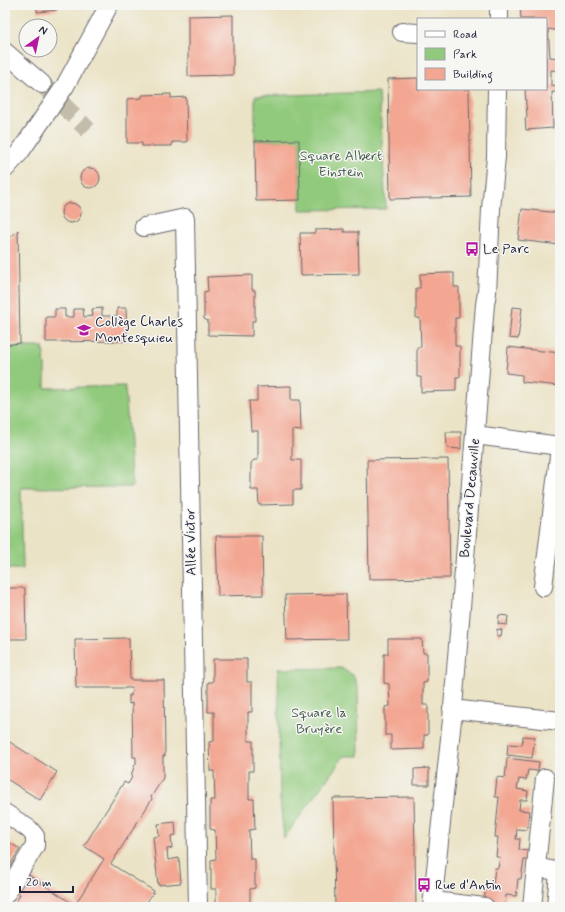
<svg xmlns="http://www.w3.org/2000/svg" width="565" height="912" font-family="Mynerve,sans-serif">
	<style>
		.green { fill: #92ca7d; stroke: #5a765c }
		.building { fill: #f3a691 }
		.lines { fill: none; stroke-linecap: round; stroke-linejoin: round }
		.minor-tunnel { stroke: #c3bcaa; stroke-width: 18; stroke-dasharray: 18 9; stroke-linecap: butt }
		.minor-casing { stroke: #68666c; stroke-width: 20 }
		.minor { stroke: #fff; stroke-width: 18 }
		.labels { text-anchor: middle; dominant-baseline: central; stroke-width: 3; stroke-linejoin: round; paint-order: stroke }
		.park-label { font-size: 14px; fill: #495d52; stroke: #f6f6f2 }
		.poi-label { font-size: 14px; fill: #22223b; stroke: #f6f6f2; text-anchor: start }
		.street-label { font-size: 14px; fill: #22223b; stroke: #f6f6f2 }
	</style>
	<rect width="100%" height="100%" fill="#f6f6f2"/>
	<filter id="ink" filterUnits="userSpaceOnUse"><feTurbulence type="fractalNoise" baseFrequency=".025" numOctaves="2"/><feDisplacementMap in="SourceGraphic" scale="8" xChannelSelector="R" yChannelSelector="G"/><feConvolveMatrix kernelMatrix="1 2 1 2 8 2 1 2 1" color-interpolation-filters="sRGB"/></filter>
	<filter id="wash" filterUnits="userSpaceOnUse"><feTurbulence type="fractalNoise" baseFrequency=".012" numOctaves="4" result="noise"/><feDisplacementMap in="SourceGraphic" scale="16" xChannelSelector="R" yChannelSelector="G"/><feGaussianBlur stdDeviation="0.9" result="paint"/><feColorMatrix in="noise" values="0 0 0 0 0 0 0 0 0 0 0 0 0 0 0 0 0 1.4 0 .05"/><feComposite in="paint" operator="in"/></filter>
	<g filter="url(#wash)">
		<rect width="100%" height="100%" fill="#ebe3c6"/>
		<!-- green -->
		<path class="green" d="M 379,92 L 386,209 L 300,210 L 299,141 L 255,141 L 255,96 Z
			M 5,347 L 43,347 L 45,366 L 45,388 L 125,386 L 132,487 L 21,488 L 23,569 L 5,569 Z
			M 341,668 L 353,675 L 358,687 L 359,756 L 344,756 L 284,838 L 280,799 L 278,669 Z"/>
		<g id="blocks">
			<!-- building -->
			<path class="building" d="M 37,5 L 57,5 L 57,10 L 37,12 Z
				M 520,5 L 560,6 L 560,31 L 548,29 L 550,57 L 560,58 L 560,71 L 551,70 L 551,85 L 560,86 L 560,92 L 552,92 L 553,128 L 526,130 L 525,118 L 527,118 L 525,89 L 546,89 L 546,19 L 521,19 Z
				M 233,15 L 233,75 L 188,76 L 188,16 Z
				M 418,78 L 418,89 L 469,89 L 471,197 L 390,199 L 388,79 Z
				M 171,94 L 171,98 L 186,97 L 187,142 L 172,142 L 172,146 L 142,146 L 142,143 L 127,143 L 127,99 L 142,98 L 142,95 Z
				M 299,140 L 300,200 L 256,201 L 255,141 Z
				M80 178a10 10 0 1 1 20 0a10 10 0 1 1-20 0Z
				M61 213a10 10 0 1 1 20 0a10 10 0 1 1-20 0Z
				M 522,209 L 560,213 L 560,245 L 518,240 Z
				M 344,229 L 344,232 L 358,232 L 359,274 L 301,275 L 300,233 L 315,233 L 315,230 Z
				M 18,230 L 20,343 L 5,345 L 5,243 Z
				M 446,273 L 454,273 L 454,287 L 459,287 L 459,318 L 455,318 L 455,346 L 460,346 L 460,377 L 456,377 L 456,391 L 421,392 L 421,377 L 417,377 L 417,347 L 421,347 L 420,318 L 416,318 L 416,288 L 420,288 L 420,274 Z
				M 252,275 L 252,290 L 255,290 L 255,321 L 252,321 L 252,336 L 208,335 L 208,321 L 204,319 L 204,292 L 208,291 L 207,277 Z
				M 512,307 L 522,308 L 518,339 L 509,338 Z
				M 102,308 L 102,316 L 117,316 L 117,308 L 126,308 L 127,341 L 46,342 L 46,317 L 55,317 L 55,309 L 65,309 L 65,317 L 74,317 L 74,309 L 83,309 L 84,317 L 93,316 L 92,309 Z
				M 508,347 L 560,353 L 560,386 L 522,382 L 522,375 L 506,373 Z
				M 291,386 L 291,400 L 300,400 L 301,431 L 292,430 L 292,460 L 301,460 L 301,490 L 293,490 L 293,504 L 259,505 L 258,490 L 251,490 L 251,463 L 254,460 L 258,460 L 258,431 L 251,431 L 249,401 L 257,401 L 257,387 Z
				M 446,432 L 461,432 L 461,449 L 447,448 Z
				M 448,459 L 450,578 L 369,579 L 367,460 Z
				M 216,536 L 262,536 L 263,595 L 218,596 Z
				M 5,588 L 25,588 L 26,639 L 5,639 Z
				M 346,594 L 347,639 L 287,640 L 285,595 Z
				M 499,615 L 508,616 L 507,625 L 498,624 Z
				M 497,629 L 502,630 L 501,636 L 497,636 Z
				M 129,638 L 130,680 L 164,680 L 165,756 L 163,756 L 163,778 L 151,797 L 152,799 L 111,864 L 154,891 L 144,907 L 81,907 L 76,903 L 104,859 L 84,846 L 124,782 L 128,784 L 132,777 L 131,776 L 135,764 L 136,764 L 136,757 L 133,757 L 132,703 L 129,704 L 129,695 L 131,696 L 132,688 L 76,688 L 75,639 Z
				M 388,639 L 422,639 L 423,653 L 427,653 L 427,682 L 423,683 L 423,705 L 428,705 L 428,735 L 424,735 L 424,749 L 391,750 L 391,735 L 385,735 L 385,707 L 390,706 L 389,684 L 384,683 L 384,654 L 388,654 Z
				M 213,659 L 247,659 L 247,682 L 252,682 L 252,712 L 248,712 L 248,741 L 253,741 L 253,771 L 249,771 L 249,799 L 254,799 L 255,829 L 249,830 L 250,859 L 255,859 L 255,888 L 250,889 L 250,907 L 216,907 L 216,889 L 211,889 L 211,860 L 216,859 L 215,830 L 210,829 L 210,800 L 215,800 L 214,771 L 210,771 L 209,742 L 214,741 L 214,712 L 208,712 L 208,682 L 213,682 Z
				M 523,736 L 535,737 L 532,758 L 507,755 L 508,744 L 522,745 Z
				M 5,739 L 57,772 L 40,800 L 5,778 Z
				M 507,758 L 539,762 L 538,771 L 528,770 L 526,780 L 519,779 L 517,789 L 528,791 L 527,800 L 520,800 L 519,810 L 530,811 L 527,830 L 517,829 L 516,839 L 520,839 L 519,850 L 529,851 L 528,860 L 524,860 L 521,879 L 518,879 L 516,896 L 506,895 L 505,905 L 484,903 L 486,883 L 493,884 L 495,868 L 498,868 L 500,857 L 496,857 L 498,837 L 495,837 L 499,797 L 495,797 L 497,777 L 505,778 Z
				M 429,768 L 429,785 L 414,785 L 414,769 Z
				M 414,797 L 416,907 L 335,907 L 333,798 Z
				M 175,822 L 176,835 L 171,836 L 172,848 L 167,849 L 168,860 L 179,858 L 181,883 L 158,885 L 153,837 L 159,836 L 158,824 Z
				M 5,840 L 20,849 L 5,873 Z
				M 27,874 L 78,907 L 19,907 L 15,904 L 20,894 L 16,891 Z"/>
		</g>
	</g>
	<g filter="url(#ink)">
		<use href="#blocks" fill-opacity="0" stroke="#68666c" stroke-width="1"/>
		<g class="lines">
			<!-- minor-tunnel -->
			<path class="minor-tunnel" d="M 42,84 L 88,130"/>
			<defs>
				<path id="minor" d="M 499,19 L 499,5
					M 402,32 L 418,33
					M 5,52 L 42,84
					M 5,169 L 20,152 L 65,86 L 109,5
					M 144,227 L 185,218 L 198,907
					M 475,435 L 560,446
					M 543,587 L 560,448
					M 452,709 L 560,721
					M 5,813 L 29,829 L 35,836 L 35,846 L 5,895
					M 536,867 L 545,778
					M 433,901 L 485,907
					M 432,907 L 452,720 L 477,408 L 485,304 L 487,293 L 491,209 L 496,157 L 497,89
					M 532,907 L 536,867 L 560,872
					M 556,907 L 559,872"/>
			</defs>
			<!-- minor casing -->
			<use href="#minor" class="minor-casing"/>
			<!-- minor -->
			<use href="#minor" class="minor"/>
		</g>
	</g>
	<!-- icons -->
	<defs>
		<symbol id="bus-bare" viewBox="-9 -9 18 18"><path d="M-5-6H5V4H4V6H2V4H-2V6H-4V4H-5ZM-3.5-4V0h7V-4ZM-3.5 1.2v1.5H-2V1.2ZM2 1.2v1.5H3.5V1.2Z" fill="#b5179e" stroke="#f6f6f2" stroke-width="2.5" paint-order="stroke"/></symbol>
		<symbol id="school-bare" viewBox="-9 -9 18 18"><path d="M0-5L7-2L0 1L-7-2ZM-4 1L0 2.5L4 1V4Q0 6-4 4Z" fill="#b5179e" stroke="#f6f6f2" stroke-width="2.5" paint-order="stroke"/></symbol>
	</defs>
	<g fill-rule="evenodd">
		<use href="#bus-bare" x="462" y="239" width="20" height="20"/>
		<use href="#school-bare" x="74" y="320" width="20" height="20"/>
		<use href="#bus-bare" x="414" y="875" width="20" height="20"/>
	</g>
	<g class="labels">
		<!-- park labels -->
		<g class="park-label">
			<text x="341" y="156">Square Albert<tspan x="341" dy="16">Einstein</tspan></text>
			<text x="319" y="713">Square la<tspan x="319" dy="16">Bruyère</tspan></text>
		</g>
		<!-- poi labels -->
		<g class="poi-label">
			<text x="483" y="249">Le Parc</text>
			<text x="95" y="322">Collège Charles<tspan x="95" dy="16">Montesquieu</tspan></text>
			<text x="435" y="885">Rue d'Antin</text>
		</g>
		<!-- street labels -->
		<g class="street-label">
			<text transform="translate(470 498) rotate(-85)">Boulevard Decauville</text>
			<text transform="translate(191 542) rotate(-91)">Allée Victor</text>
		</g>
	</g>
	<!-- margin -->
	<rect width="565" height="912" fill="none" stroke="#f6f6f2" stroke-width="20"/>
	<!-- legend -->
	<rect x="417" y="18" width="130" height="72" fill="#f6f6f2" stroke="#a1a1a9"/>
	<rect x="425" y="31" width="20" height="6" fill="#ffffff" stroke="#a1a1a9"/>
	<text x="453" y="38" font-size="12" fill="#22223b">Road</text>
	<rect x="425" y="48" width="20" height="12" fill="#92ca7d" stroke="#a1a1a9"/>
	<text x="453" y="58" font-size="12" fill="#22223b">Park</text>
	<rect x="425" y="68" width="20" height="12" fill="#f3a691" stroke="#a1a1a9"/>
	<text x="453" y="78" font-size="12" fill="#22223b">Building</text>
	<!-- north arrow -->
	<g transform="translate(38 38) rotate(33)"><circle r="19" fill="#f6f6f2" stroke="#a1a1a9"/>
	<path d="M0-3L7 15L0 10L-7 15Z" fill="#b5179e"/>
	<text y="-6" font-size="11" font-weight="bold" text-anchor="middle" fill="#22223b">N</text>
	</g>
	<!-- scale -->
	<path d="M20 886v6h53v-6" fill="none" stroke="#22223b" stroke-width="2"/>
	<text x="26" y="886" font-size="12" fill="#22223b" stroke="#f6f6f2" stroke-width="3" paint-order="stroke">20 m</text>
</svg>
